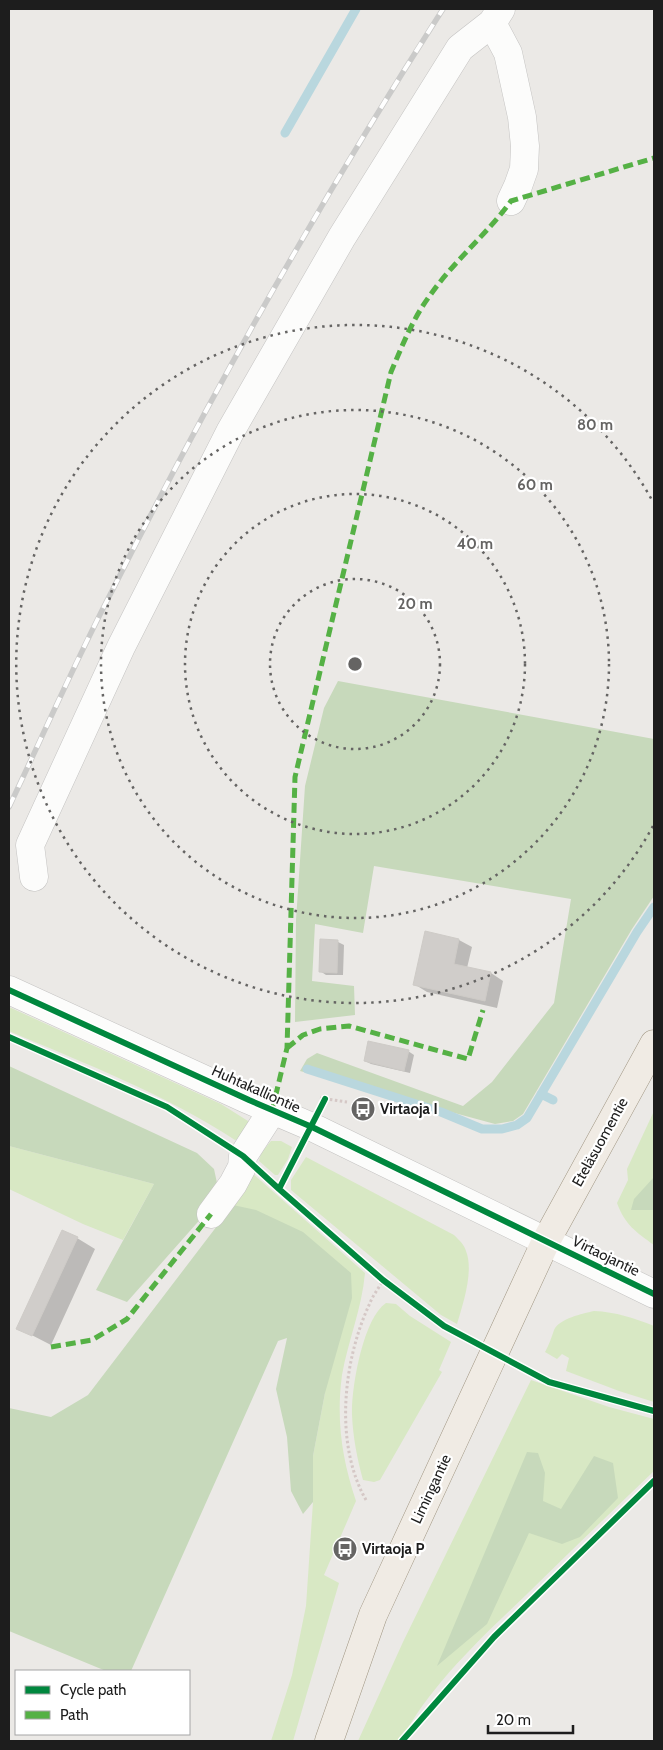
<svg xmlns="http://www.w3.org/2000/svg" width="663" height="1750" font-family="Cabin,sans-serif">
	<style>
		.grass { fill: #d8e8c4 }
		.forest { fill: #c7d9bb }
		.shadow { fill: #0003 }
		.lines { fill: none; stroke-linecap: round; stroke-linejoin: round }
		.stream { stroke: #b9d7de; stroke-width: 9 }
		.building { fill: #d0cdca; stroke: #cecbc7 }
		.minor-casing { stroke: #c4c3c2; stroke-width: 29 }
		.major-casing { stroke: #a09683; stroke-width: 29 }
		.path { stroke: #d5c8c6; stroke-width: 3; stroke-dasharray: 2.5 2.5; stroke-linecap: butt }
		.minor { stroke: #fcfcfb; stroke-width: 28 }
		.major { stroke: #f0ebe4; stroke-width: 28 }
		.rail-casing { stroke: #cacac9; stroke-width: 5.5 }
		.rail { stroke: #fff; stroke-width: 4; stroke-dasharray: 11; stroke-linecap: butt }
		.quiet { stroke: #55b145; stroke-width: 5; stroke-dasharray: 10 5; stroke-linecap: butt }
		.cycleway-casing { stroke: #fff; stroke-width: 9 }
		.cycleway { stroke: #00873e; stroke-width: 6 }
		.ring { fill: none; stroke: #656463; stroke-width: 2.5; stroke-dasharray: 2.5 5 }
		.labels { text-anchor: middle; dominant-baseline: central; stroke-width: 4.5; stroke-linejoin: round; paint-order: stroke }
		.street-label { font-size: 15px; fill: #1d1d1d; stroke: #fff }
		.poi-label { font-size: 15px; font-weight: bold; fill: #1d1d1d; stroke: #fff; text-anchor: start }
		.centre { fill: #656463; stroke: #fff; stroke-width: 2.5 }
		.ring-label { font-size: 15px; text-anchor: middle; font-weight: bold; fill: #656463; stroke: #fff; stroke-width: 4.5; stroke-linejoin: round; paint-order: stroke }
	</style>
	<rect width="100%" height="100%" fill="#ebe9e6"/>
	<!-- grass -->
	<path class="grass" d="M 9,1007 L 221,1104 L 248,1121 L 248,1126 L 240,1138 L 235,1140 C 165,1094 86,1064 9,1031 Z
		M 654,1111 L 654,1245 C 636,1232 625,1225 617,1203 L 628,1180 L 627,1169 Z
		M 271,1141 L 281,1141 L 292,1147 L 288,1159 L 278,1175 L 275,1175 L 259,1161 L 261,1153 Z
		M 9,1146 L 154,1184 L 123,1240 L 83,1224 L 9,1189 Z
		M 306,1157 L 454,1235 C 459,1240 464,1244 466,1251 C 474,1271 463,1304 457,1324 L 441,1315 L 291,1190 L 291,1180 Z
		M 251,1172 L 365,1273 C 362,1308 348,1341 342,1375 C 336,1420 342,1459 356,1501 L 324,1575 L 339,1583 L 293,1741 L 271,1741 L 292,1675 L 306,1606 L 313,1502 L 313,1456 L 325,1393 L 233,1205 Z
		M 386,1303 L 396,1304 L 410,1316 L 451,1342 L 439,1370 L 442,1372 L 380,1480 L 374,1482 L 363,1480 C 357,1458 353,1437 352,1415 C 351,1389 363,1318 386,1303 Z
		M 594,1311 C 616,1312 634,1318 654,1326 L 654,1402 L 619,1391 L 566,1371 L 569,1358 L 562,1354 L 557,1359 L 545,1352 C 549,1345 552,1336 554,1330 C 560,1318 582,1314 594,1311 Z
		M 531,1380 L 609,1407 L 654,1419 L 654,1471 C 611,1512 569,1553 526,1595 C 484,1635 427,1688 401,1741 L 358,1741 L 403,1642 Z"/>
	<!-- forest -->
	<path class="forest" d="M 338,681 L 654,739 L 654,896 L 632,929 L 523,1114 L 513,1121 L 495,1124 L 300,1071 L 307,1059 L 317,1053 L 463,1106 L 492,1082 L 554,1003 L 571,899 L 374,866 L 363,933 L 315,924 L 312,981 L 354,986 L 355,1015 L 295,1022 L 296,920 L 305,786 L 324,708 Z
		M 9,1066 L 197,1153 L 214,1169 L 220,1197 L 127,1302 L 96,1290 L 154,1184 L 9,1146 Z
		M 654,1177 L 654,1210 L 631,1210 L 634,1199 Z
		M 233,1205 L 256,1210 L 303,1232 L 351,1273 L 352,1298 L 325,1393 L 313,1456 L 313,1502 L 303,1514 L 291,1491 L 287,1437 L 276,1389 L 287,1338 L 278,1341 L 131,1671 L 106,1671 L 9,1631 L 9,1408 L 51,1417 L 88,1395 Z
		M 527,1452 L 538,1453 L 545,1473 L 543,1501 L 561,1509 L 594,1456 L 613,1463 L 618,1498 L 580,1537 L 562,1544 L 529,1533 L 487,1624 L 437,1666 Z"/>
	<!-- shadow -->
	<path class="shadow" d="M 426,932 L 459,940 L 472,947 L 467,968 L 491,973 L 503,981 L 497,1008 L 427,992 L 414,984 Z
		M 338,942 L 344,945 L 343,975 L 326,975 L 320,971 Z
		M 408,1051 L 414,1055 L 410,1073 L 371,1064 L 365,1061 Z
		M 77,1238 L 95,1249 L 51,1345 L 18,1328 Z"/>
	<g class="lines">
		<!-- stream -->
		<path class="stream" d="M 285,133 L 356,9
			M 307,1069 L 441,1112 L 482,1129 L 502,1129 L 517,1125 L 527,1118 L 637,932 L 654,907
			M 541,1094 L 553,1100"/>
	</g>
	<!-- building -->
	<path class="building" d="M 425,931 L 459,939 L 454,964 L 491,972 L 485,1001 L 413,985 Z
		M 320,939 L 338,940 L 337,973 L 319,972 Z
		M 368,1041 L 409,1050 L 404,1071 L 364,1061 Z
		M 62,1230 L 78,1237 L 32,1336 L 16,1329 Z"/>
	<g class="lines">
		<defs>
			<path id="minor" d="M 492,23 L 508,53 L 522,117 L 525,146 L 524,169 L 518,186 L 511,201
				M 34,877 L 30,845 L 121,647 L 230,432 L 342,237 L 460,48 L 492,23 L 501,9
				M 9,990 L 249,1100 L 312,1127 L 654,1294
				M 211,1214 L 233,1184 L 242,1167 L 243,1156 L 272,1111"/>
			<path id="major" d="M 329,1741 L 373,1615 L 546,1241 L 654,1044"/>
		</defs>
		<!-- minor casing -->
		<use href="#minor" class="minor-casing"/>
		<!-- major casing -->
		<use href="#major" class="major-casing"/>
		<!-- path -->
		<path class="path" d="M 320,1098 L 347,1102
			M 366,1500 C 334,1444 343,1360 370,1303 C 373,1295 379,1288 383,1280"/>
		<!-- minor -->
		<use href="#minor" class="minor"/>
		<!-- major -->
		<use href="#major" class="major"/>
		<defs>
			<path id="rail" d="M 9,807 C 43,735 76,660 113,589 C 213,390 323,196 443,9"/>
		</defs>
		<!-- rail casing -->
		<use href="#rail" class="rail-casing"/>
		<!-- rail -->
		<use href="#rail" class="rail"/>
		<!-- quiet -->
		<path class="quiet" d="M 287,1048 L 303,1035 L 320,1029 L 349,1026 L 468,1059 L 483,1010
			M 272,1111 L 287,1048 L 295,777 L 391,372 C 403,344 413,318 431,294 C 455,260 487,234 511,201 L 654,158
			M 51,1347 L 92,1340 L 127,1319 L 211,1214"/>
		<defs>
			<path id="cycleway" d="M 9,990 L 249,1100 L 312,1127 L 654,1294
				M 9,1037 L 167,1107 L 243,1156 L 279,1189 L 383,1280 L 444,1326 L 549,1382 L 654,1411
				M 279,1189 L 325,1099
				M 402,1741 L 494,1637 L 654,1481"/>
		</defs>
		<!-- cycleway casing -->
		<use href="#cycleway" class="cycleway-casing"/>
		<!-- cycleway -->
		<use href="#cycleway" class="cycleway"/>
	</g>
	<!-- distance rings -->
	<g class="ring">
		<circle cx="355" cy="664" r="85"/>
		<circle cx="355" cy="664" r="170"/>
		<circle cx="355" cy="664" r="254"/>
		<path d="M653 826A339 339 0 1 1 653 502"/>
	</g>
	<!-- icons -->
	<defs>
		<symbol id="bus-disc" viewBox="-11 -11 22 22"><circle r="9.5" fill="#656463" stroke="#fff"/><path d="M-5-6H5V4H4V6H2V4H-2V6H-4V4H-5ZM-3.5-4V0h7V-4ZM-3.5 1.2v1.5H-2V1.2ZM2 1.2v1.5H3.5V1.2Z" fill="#fff"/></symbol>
	</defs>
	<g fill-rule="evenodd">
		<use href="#bus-disc" x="349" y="1095" width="28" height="28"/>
		<use href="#bus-disc" x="331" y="1535" width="28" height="28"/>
	</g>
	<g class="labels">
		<!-- street labels -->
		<g class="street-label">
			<text transform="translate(256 1089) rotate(24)">Huhtakalliontie</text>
			<text transform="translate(600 1142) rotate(-61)">Eteläsuomentie</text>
			<text transform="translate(606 1256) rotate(26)">Virtaojantie</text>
			<text transform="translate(431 1489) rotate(-65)">Limingantie</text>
		</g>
		<!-- poi labels -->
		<g class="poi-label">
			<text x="380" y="1109">Virtaoja I</text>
			<text x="362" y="1549">Virtaoja P</text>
		</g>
	</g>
	<circle cx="355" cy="664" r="8" class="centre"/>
	<g class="ring-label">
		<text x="595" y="430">80 m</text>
		<text x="535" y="490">60 m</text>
		<text x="475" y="549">40 m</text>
		<text x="415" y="609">20 m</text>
	</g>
	<!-- border -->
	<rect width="663" height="1750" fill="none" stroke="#1d1d1d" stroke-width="20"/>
	<!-- legend -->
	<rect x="15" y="1670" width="175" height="65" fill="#ffffff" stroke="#a5a5a5"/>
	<rect x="25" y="1686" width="25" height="8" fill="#00873e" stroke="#a5a5a5"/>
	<text x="60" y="1695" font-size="15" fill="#1d1d1d">Cycle path</text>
	<rect x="25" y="1711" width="25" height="8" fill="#55b145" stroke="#a5a5a5"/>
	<text x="60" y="1720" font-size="15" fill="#1d1d1d">Path</text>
	<!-- scale -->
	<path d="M488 1725v8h85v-8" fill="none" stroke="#1d1d1d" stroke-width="2.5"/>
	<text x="496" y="1725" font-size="15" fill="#1d1d1d" stroke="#ffffff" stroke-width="4" paint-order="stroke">20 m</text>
</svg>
